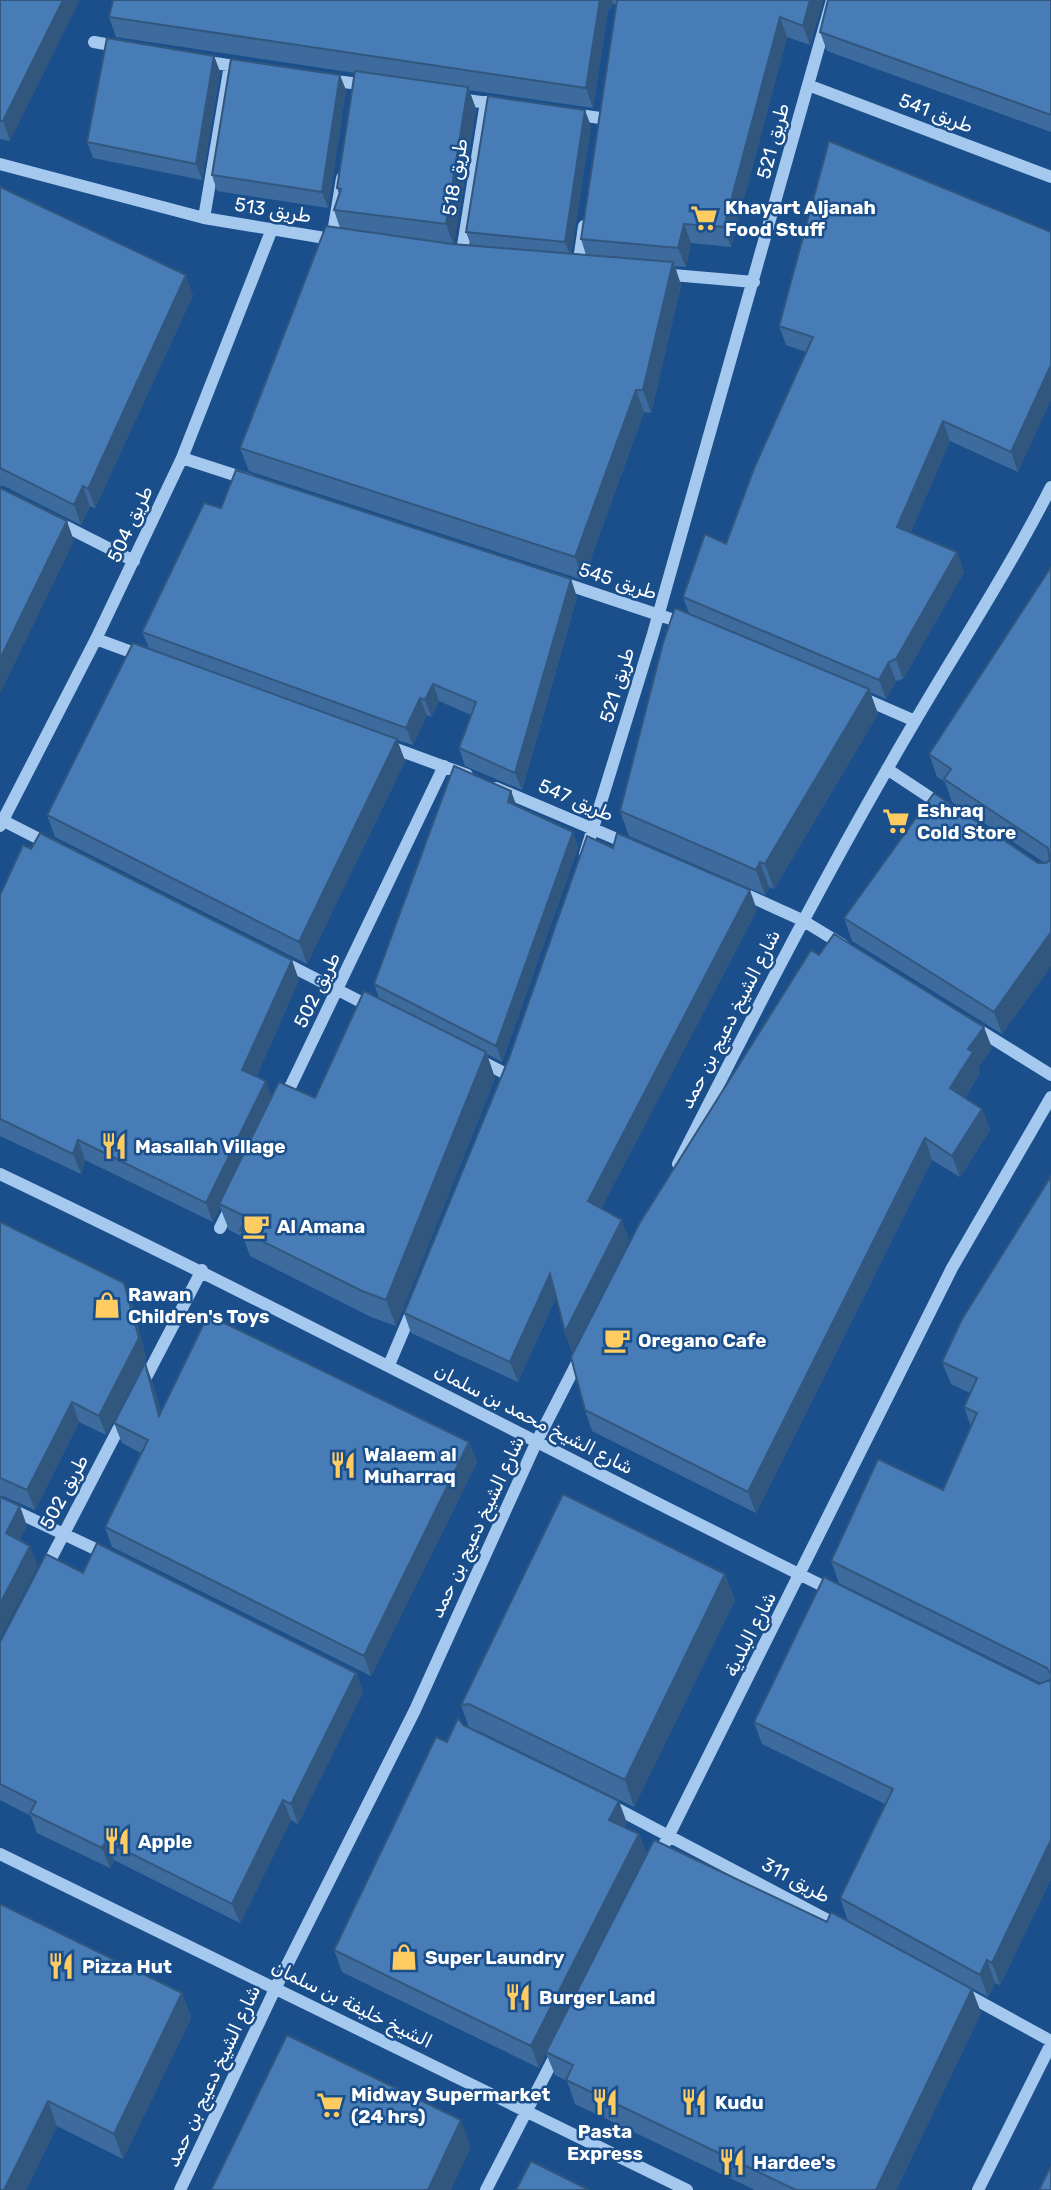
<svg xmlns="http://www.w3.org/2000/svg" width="1051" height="2190" font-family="Rubik,Vazirmatn,sans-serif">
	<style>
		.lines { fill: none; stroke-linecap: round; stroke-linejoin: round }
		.minor { stroke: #a5c8ee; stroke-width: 12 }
		.wall { fill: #3d6b9d; fill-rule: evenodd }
		.shaded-wall { fill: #32577f }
		.building { fill: #477cb6; stroke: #32577f; stroke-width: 2 }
		.labels { text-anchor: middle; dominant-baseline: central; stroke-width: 5; stroke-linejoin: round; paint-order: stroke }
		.street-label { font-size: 19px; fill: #fff; stroke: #1a4f8c }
		.poi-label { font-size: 19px; font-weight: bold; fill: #fff; stroke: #1a4f8c; text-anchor: start }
	</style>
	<rect width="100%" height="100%" fill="#1a4f8c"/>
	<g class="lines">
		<!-- minor -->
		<path class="minor" d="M 94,42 L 122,47
			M 202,61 L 247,68
			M 327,80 L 368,85
			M 808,85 L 1051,177
			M 459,99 L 503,105
			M 573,114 L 600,118
			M 0,164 L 204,218 L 337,240
			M 204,218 L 230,65
			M 332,239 L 342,178
			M 461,258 L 486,102
			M 578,267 L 584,226
			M 661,274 L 754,282
			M 182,458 L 250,480
			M 57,522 L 134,561
			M 560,582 L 686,624
			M 96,639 L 145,657
			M 860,697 L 915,721
			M 385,745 L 467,775
			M 887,769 L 943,806
			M 496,788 L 631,845
			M 0,819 L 51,845
			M 0,826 L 96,639 L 182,458 L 272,229
			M 585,854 L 653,634 L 832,0
			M 738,891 L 802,920 L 843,945
			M 283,962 L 373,1008
			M 974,1027 L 1051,1075
			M 477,1059 L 508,1075
			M 283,1102 L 444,766
			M 678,1164 C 746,1030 814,896 889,766 C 942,672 1002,583 1051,487
			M 0,1174 C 281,1308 556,1454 835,1592
			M 220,1228 L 231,1206
			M 389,1365 L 414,1306
			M 141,1387 L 202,1270
			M 0,1504 L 108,1555
			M 45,1570 L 124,1418
			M 610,1805 L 841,1927
			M 0,1854 L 687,2190
			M 658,1857 L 952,1268 L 1051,1097
			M 962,1992 L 1051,2041
			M 180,2190 L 275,1989 L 415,1710 L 536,1443 L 581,1355
			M 486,2190 L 558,2050
			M 978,2190 L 1051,2044"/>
	</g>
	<!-- wall -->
	<path class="wall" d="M 0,0 L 10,141 L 0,139 Z
		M 113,0 L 823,0 L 810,45 L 787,37 L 731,247 L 691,243 L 686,267 L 675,266 L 681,285 L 651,413 L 644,412 L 583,580 L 249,471 L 240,448 L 340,228 L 334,210 L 339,194 L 337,188 L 355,73 L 116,37 L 109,17 ZM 613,4 L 617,4 L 581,239 L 586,255 L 571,253 L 591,126 L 466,232 L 471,245 L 454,244 L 476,109 L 469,90 L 593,108 L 608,11 Z
		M 1051,0 L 1051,132 L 827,51 L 820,32 Z
		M 214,56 L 220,72 L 202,180 L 93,158 L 87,142 Z
		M 346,90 L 328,208 L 217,191 L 212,175 Z
		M 0,187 L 193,295 L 95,508 L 90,506 L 81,525 L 4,486 L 0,486 Z
		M 1051,232 L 1018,472 L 950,441 L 910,533 L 957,552 L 964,572 L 903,679 L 896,681 L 886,699 L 870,692 L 878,714 L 774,889 L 769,887 L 765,895 L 629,836 L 620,811 L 689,613 L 683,597 L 726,544 L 806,352 L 786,345 L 779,326 Z
		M 221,508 L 577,597 L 522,790 L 465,766 L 459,748 L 471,715 L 439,701 L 431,717 L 427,715 L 413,745 L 397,740 L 405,761 L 307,964 L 55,837 L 47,815 L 149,648 L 142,632 Z
		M 1051,567 L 1051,966 L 1002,1034 L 852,941 L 844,918 L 1038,863 L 1045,863 L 952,802 L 945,782 L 937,777 L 929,754 Z
		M 511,791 L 516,806 L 573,832 L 578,848 L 502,1062 L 487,1054 L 495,1078 L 396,1326 L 371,1317 L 250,1256 L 243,1237 L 229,1230 L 220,1207 L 213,1222 L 85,1160 L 81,1174 L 0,1136 L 0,895 L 299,980 L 256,1077 L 272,1098 L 315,1098 L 379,998 L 374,984 Z
		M 613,848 L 757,910 L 601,1208 L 629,1240 L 572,1352 L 565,1332 L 556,1297 L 518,1382 L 411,1333 L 404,1313 L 509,1058 Z
		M 819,955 L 992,1048 L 978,1067 L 980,1073 L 965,1098 L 982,1109 L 990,1130 L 960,1177 L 932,1160 L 756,1513 L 592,1431 L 585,1410 Z
		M 1051,1176 L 1051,1879 L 1000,1985 L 995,1983 L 988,1997 L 848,1921 L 840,1898 L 885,1804 L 762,1744 L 754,1722 L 1041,1683 L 839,1583 L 831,1561 L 943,1490 L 971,1427 L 964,1407 L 970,1393 L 951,1384 L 942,1362 Z
		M 0,1222 L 124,1283 L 132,1303 L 146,1358 L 106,1435 L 79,1422 L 35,1510 L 3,1496 L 0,1497 Z
		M 153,1383 L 161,1413 L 469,1442 L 477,1462 L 371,1676 L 112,1547 L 105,1527 L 141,1453 L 122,1443 L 114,1423 Z
		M 83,1573 L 356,1673 L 363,1692 L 298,1824 L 291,1820 L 240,1923 L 114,1860 L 110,1868 L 37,1833 L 31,1816 L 0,1800 L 0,1642 Z
		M 725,1574 L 735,1600 L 634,1807 L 479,1731 L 476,1731 L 627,1823 L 624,1827 L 639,1834 L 647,1855 L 827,1922 L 972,1989 L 981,2013 L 896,2190 L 755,2190 L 575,2104 L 567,2081 L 555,2075 L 546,2053 L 539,2068 L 342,1972 L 334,1950 L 447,1742 L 463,1725 L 469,1728 L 461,1705 Z
		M 0,1904 L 182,1993 L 191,2018 L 123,2159 L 57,2126 L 26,2190 L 0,2190 Z"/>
	<!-- shaded-wall -->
	<path class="shaded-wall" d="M 63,0 L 80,0 L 10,141 L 3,121 Z
		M 600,0 L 612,0 L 613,4 L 608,11 L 593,108 L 586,88 Z
		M 810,0 L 823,0 L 810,45 L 803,26 Z
		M 780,17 L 787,37 L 731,247 L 724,227 Z
		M 214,56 L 220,72 L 202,180 L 196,164 Z
		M 340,75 L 346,90 L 328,208 L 322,192 Z
		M 468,87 L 476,109 L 454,246 L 446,224 Z
		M 585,110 L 591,126 L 571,257 L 565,242 Z
		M 684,224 L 691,243 L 686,267 L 678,248 Z
		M 673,262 L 681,285 L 651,413 L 643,390 Z
		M 186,275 L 193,295 L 95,508 L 88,489 Z
		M 1051,365 L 1051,400 L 1018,472 L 1011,452 Z
		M 636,390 L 644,412 L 583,580 L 575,557 Z
		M 943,421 L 950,441 L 905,546 L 897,527 Z
		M 83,486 L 90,506 L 81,525 L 74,505 Z
		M 67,521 L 74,541 L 0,694 L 0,659 Z
		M 957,552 L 964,572 L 903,679 L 896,659 Z
		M 571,579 L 577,597 L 522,790 L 515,773 Z
		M 889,662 L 896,681 L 886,699 L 879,680 Z
		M 433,684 L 439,701 L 431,717 L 425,700 Z
		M 869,689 L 878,714 L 774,889 L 765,864 Z
		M 420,698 L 427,715 L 413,745 L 406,728 Z
		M 397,739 L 405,761 L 307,964 L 299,942 Z
		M 511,791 L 517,807 L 508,802 Z
		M 573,832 L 578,848 L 502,1062 L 496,1046 Z
		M 760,862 L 769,887 L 765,895 L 756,870 Z
		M 750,890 L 757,910 L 595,1221 L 588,1201 Z
		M 1051,932 L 1051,966 L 1002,1034 L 994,1012 Z
		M 292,960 L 299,980 L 250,1090 L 242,1070 Z
		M 984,1027 L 992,1048 L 978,1067 L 980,1073 L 958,1109 L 950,1088 L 968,1049 Z
		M 486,1052 L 495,1078 L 396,1326 L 386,1300 Z
		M 266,1081 L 273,1101 L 219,1204 L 220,1207 L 213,1222 L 206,1203 Z
		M 982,1109 L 990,1130 L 960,1177 L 952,1156 Z
		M 925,1138 L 932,1160 L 756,1513 L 748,1492 Z
		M 78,1140 L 85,1160 L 81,1174 L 73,1154 Z
		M 622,1220 L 629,1240 L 572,1352 L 565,1332 Z
		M 550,1274 L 557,1294 L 518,1382 L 510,1362 Z
		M 124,1283 L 132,1303 L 146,1358 L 106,1435 L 99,1416 Z
		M 145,1363 L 153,1383 L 167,1436 L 159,1416 Z
		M 72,1402 L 79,1422 L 35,1510 L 27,1490 Z
		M 469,1442 L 477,1462 L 371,1676 L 364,1656 Z
		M 20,1506 L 27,1526 L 13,1553 L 6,1533 Z
		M 30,1546 L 38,1566 L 0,1638 L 0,1604 Z
		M 725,1574 L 735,1600 L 634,1807 L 625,1780 Z
		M 356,1673 L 363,1692 L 298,1824 L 291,1804 Z
		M 283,1800 L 291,1820 L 240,1923 L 232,1904 Z
		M 619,1801 L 627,1823 L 617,1842 L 609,1820 Z
		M 639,1834 L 647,1856 L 539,2068 L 531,2046 Z
		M 1051,1840 L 1051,1879 L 1000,1985 L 992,1963 Z
		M 106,1841 L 114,1860 L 110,1868 L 102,1848 Z
		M 987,1960 L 995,1983 L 988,1997 L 980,1975 Z
		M 972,1989 L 981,2013 L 896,2190 L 876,2190 Z
		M 182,1993 L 191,2018 L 123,2159 L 114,2134 Z
		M 48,2101 L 57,2126 L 26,2190 L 4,2190 Z
		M 461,2120 L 471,2147 L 451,2190 L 428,2190 Z"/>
	<!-- building -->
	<path class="building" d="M 0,0 L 63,0 L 3,121 L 0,121 Z
		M 113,0 L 600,0 L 586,88 L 109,17 Z
		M 617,0 L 810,0 L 803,26 L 780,17 L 724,227 L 684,224 L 678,248 L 581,239 Z
		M 828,0 L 1051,0 L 1051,115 L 820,32 Z
		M 107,38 L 214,56 L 196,164 L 87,142 Z
		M 231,59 L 340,75 L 322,192 L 212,175 Z
		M 355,71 L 468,87 L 446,224 L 334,210 L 341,189 L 337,188 Z
		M 488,96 L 585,110 L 565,242 L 466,232 Z
		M 829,141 L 1051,232 L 1051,365 L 1011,452 L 943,421 L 897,527 L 957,552 L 896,659 L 889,662 L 879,680 L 683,597 L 705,534 L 726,544 L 755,466 L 813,337 L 779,326 Z
		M 0,187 L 186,275 L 88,489 L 83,486 L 74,505 L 0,468 Z
		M 326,226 L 452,244 L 673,262 L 643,390 L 636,390 L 575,557 L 240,448 Z
		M 236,470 L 571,579 L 515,773 L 459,748 L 476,702 L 433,684 L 425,700 L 420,698 L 406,728 L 142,632 L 204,503 L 221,508 Z
		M 0,488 L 67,521 L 0,659 Z
		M 1051,567 L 1051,932 L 994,1012 L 844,918 L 934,793 L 1038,863 L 1046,863 L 1050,860 L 1048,848 L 944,779 L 951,769 L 929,754 Z
		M 675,608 L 869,689 L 765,864 L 760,862 L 756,870 L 620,811 L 663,643 Z
		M 133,643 L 397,739 L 299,942 L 47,815 Z
		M 454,766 L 511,791 L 508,802 L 573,832 L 496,1046 L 374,984 Z
		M 40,833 L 292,960 L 242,1070 L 266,1081 L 206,1203 L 78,1140 L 73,1154 L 0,1119 L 0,895 L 23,845 L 31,849 Z
		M 617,833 L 750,890 L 588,1201 L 622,1220 L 565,1332 L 550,1274 L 510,1362 L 404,1313 L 509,1058 L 587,836 L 613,848 Z
		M 834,934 L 984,1027 L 968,1049 L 973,1052 L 950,1088 L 982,1109 L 952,1156 L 925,1138 L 748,1492 L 585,1410 L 571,1357 L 639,1224 L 811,950 L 819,955 Z
		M 364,991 L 486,1052 L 386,1300 L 362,1291 L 240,1230 L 247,1217 L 219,1204 L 279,1082 L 315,1098 Z
		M 1051,1176 L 1051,1674 L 1047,1668 L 831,1561 L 878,1459 L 943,1490 L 977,1413 L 964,1407 L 977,1378 L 942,1362 L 962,1319 Z
		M 0,1222 L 124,1283 L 139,1338 L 99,1416 L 72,1402 L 27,1490 L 0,1478 Z
		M 208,1315 L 469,1442 L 364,1656 L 105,1527 L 148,1440 L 114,1423 L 145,1363 L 159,1416 Z
		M 563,1494 L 725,1574 L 625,1780 L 469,1704 L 461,1705 Z
		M 0,1497 L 20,1506 L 6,1533 L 30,1546 L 0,1604 Z
		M 97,1543 L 356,1673 L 291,1804 L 283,1800 L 232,1904 L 106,1841 L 102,1848 L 30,1813 L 36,1802 L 0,1784 L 0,1642 L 46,1554 L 83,1573 Z
		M 824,1577 L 1039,1684 L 1050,1680 L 1051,1677 L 1051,1840 L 992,1963 L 987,1960 L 980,1975 L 840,1898 L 893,1789 L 754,1722 Z
		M 458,1718 L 463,1725 L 619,1801 L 609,1820 L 639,1834 L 531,2046 L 334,1950 L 436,1737 L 447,1742 Z
		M 654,1840 L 827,1922 L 831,1912 L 972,1989 L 876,2190 L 796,2190 L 566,2080 L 573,2065 L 546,2052 Z
		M 0,1904 L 182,1993 L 114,2134 L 48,2101 L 4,2190 L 0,2190 Z
		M 287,2035 L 461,2120 L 428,2190 L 211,2190 Z
		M 531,2161 L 589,2190 L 516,2190 Z
		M 1051,2166 L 1051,2190 L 1039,2190 Z"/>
	<!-- icons -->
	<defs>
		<symbol id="supermarket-bare" viewBox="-9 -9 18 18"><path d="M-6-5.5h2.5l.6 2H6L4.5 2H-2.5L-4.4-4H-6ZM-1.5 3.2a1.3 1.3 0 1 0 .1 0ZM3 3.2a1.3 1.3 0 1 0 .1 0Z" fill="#ffcc62" stroke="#1a4f8c" stroke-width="2.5" paint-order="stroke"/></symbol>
		<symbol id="restaurant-bare" viewBox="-9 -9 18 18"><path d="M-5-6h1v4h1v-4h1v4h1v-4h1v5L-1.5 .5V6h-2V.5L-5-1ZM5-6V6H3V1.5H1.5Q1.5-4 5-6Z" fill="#ffcc62" stroke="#1a4f8c" stroke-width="2.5" paint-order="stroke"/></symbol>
		<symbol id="cafe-bare" viewBox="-9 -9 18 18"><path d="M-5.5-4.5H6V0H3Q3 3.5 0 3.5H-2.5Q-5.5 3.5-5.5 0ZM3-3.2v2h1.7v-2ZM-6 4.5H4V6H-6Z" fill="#ffcc62" stroke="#1a4f8c" stroke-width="2.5" paint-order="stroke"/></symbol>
		<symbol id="shop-bare" viewBox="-9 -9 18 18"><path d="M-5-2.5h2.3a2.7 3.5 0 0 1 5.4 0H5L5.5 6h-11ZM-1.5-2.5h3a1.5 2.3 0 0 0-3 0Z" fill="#ffcc62" stroke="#1a4f8c" stroke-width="2.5" paint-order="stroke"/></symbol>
	</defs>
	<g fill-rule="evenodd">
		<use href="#supermarket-bare" x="685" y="199" width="38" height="38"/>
		<use href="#supermarket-bare" x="877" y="802" width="38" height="38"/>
		<use href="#restaurant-bare" x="95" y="1127" width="38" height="38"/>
		<use href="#cafe-bare" x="237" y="1207" width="38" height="38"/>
		<use href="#shop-bare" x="88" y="1286" width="38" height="38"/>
		<use href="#cafe-bare" x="598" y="1321" width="38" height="38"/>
		<use href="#restaurant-bare" x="324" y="1446" width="38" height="38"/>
		<use href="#restaurant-bare" x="98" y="1822" width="38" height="38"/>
		<use href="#shop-bare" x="385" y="1938" width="38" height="38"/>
		<use href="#restaurant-bare" x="42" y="1947" width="38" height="38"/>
		<use href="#restaurant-bare" x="499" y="1978" width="38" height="38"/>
		<use href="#restaurant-bare" x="586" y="2083" width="38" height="38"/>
		<use href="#restaurant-bare" x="675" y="2083" width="38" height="38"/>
		<use href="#supermarket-bare" x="311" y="2086" width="38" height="38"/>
		<use href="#restaurant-bare" x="713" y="2143" width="38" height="38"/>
	</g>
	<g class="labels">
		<!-- street labels -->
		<g class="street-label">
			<text transform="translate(936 113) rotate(21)">طريق 541</text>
			<text transform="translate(773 141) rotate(-75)">طريق 521</text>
			<text transform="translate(455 177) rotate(-81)">طريق 518</text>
			<text transform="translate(273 210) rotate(9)">طريق 513</text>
			<text transform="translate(130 524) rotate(-65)">طريق 504</text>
			<text transform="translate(618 581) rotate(18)">طريق 545</text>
			<text transform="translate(617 685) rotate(-73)">طريق 521</text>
			<text transform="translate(576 800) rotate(23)">طريق 547</text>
			<text transform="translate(317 990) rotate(-64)">طريق 502</text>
			<text transform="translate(730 1019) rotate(-63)">شارع الشيخ دعيج بن حمد</text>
			<text transform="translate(534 1419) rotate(27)">شارع الشيخ محمد بن سلمان</text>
			<text transform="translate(64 1492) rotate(-62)">طريق 502</text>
			<text transform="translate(477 1527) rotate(-65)">شارع الشيخ دعيج بن حمد</text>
			<text transform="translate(750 1634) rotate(-63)">شارع البلدية</text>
			<text transform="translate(796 1880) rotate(28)">طريق 311</text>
			<text transform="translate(352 2004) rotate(26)">الشيخ خليفة بن سلمان</text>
			<text transform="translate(213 2076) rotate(-65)">شارع الشيخ دعيج بن حمد</text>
		</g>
		<!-- poi labels -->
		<g class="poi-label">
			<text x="725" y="207">Khayart Aljanah<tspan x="725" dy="22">Food Stuff</tspan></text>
			<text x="917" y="810">Eshraq<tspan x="917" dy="22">Cold Store</tspan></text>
			<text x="135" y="1146">Masallah Village</text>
			<text x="277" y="1226">Al Amana</text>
			<text x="128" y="1294">Rawan<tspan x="128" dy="22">Children's Toys</tspan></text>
			<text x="638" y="1340">Oregano Cafe</text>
			<text x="364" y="1454">Walaem al<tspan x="364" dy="22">Muharraq</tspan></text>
			<text x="138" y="1841">Apple</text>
			<text x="425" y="1957">Super Laundry</text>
			<text x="82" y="1966">Pizza Hut</text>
			<text x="539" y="1997">Burger Land</text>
			<text x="351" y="2094">Midway Supermarket<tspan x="351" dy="22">(24 hrs)</tspan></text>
			<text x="715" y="2102">Kudu</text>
			<text x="605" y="2131" text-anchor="middle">Pasta<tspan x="605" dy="22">Express</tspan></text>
			<text x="753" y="2162">Hardee's</text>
		</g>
	</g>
</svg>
